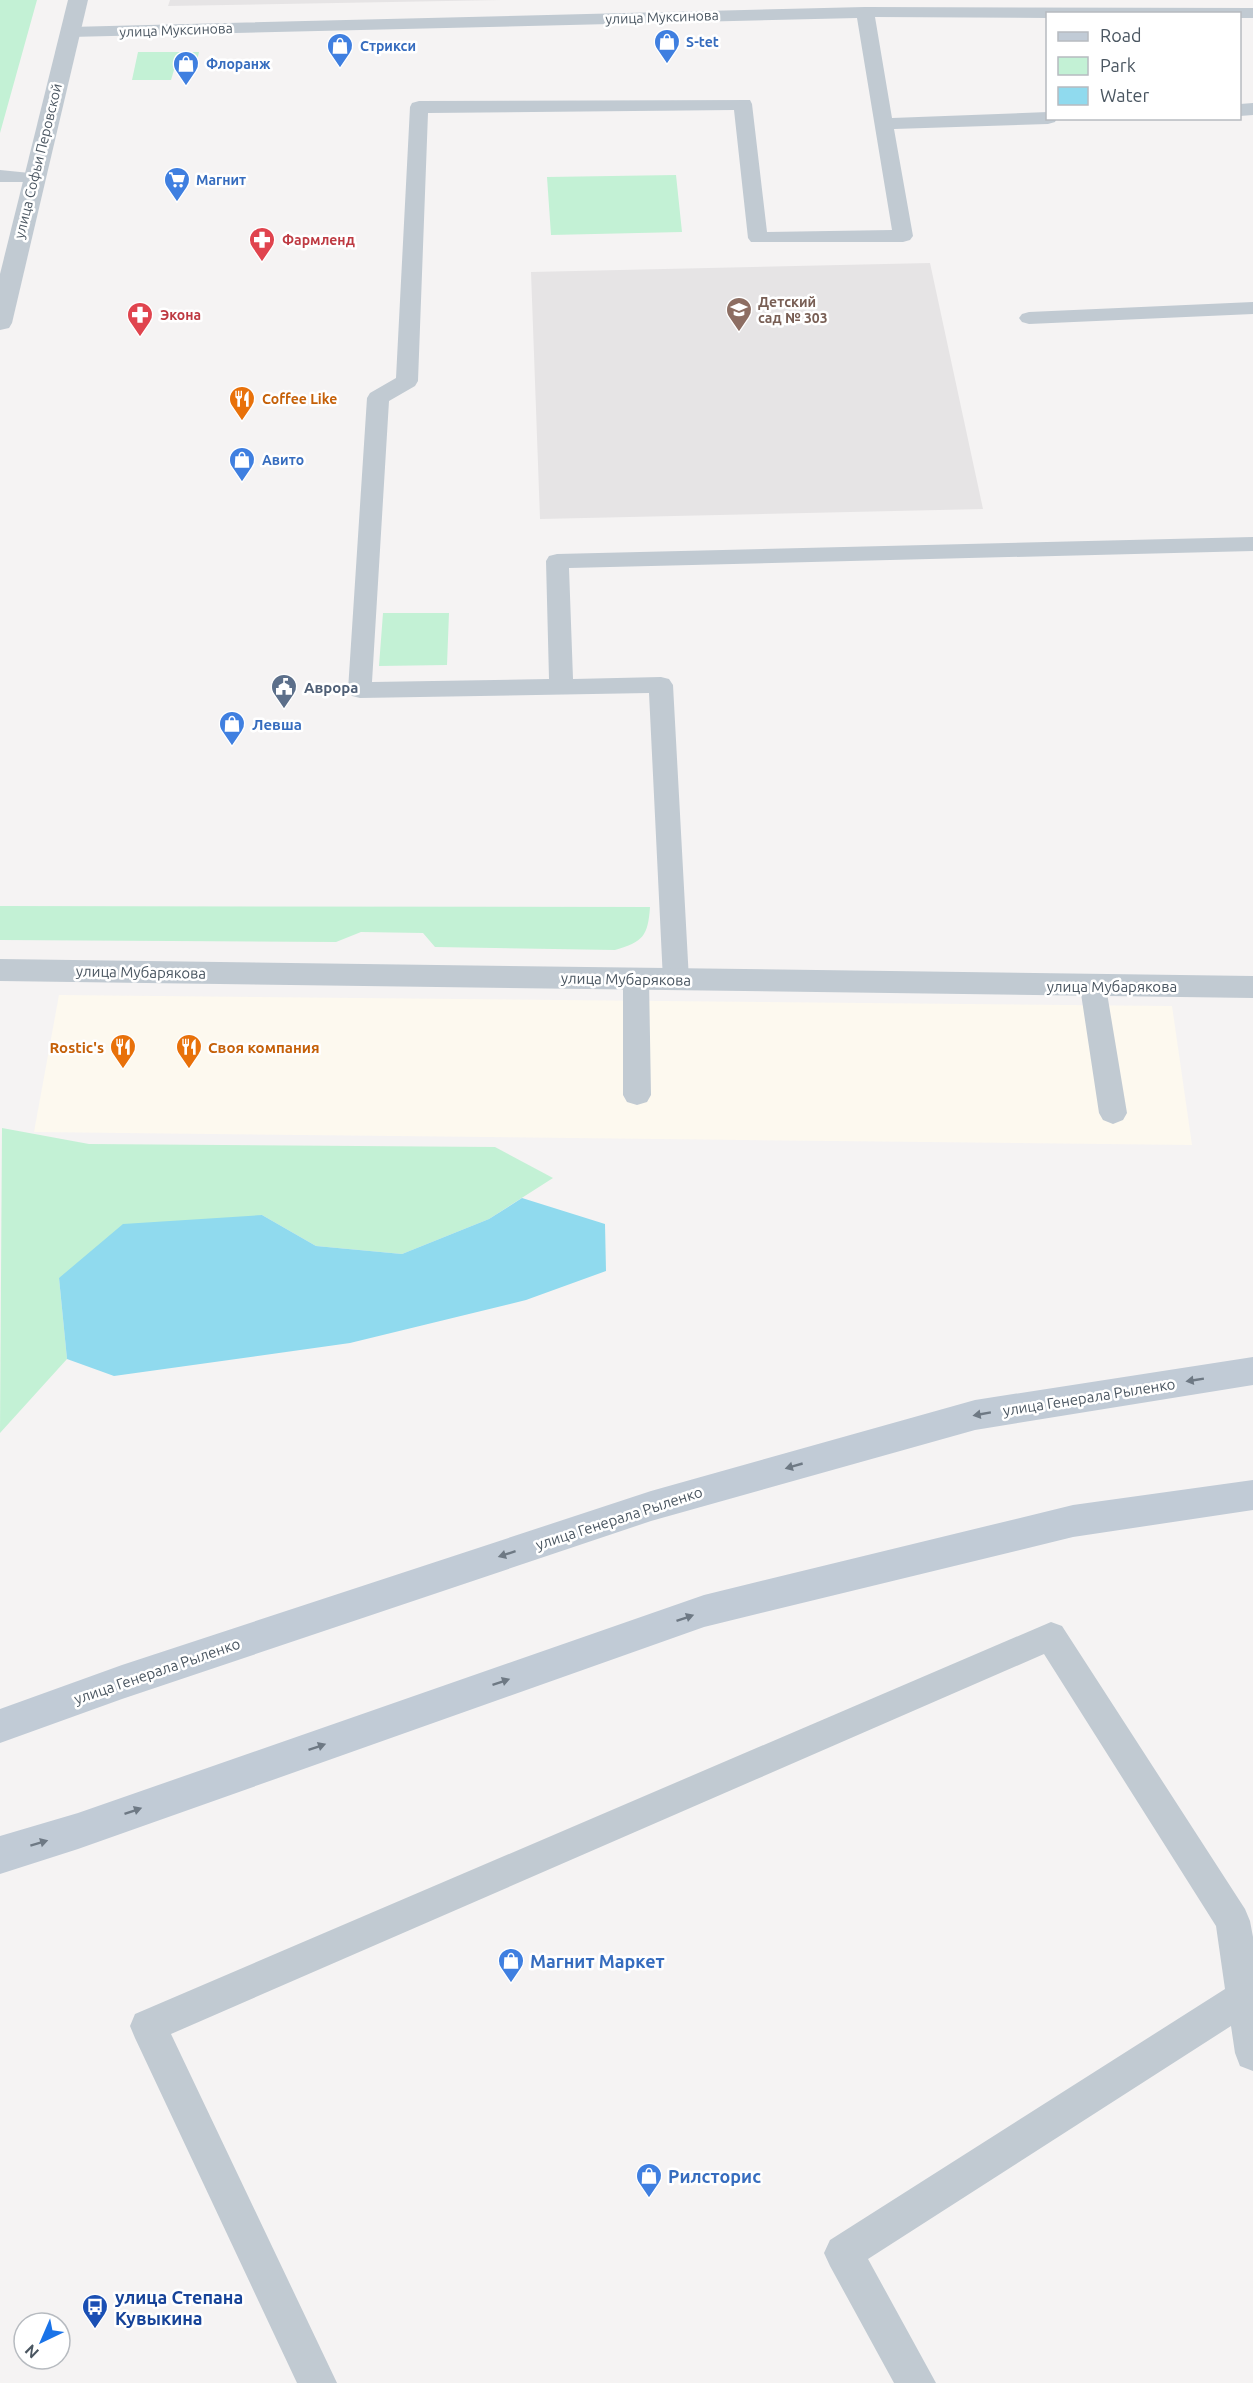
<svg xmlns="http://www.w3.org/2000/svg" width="1253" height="2383" font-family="Ubuntu,sans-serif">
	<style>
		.commercial { fill: #fdf9ef }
		.education { fill: #e6e4e5 }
		.green { fill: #c3f1d5 }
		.water { fill: #90daee }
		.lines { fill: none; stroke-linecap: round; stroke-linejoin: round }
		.service { fill: #c1cad2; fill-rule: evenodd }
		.minor { fill: #c1cad2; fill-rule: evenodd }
		.tertiary { fill: #c1cad2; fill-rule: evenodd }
		.secondary { fill: #c1cbd6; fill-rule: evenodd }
		.oneway { fill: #6e7984 }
		.labels { text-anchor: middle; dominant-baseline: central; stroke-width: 5; stroke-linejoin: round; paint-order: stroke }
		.far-street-label { font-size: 14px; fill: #4a5661; stroke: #fff }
		.far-shop-label { font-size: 14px; font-weight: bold; fill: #366cbe; stroke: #fff; text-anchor: start }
		.far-health-label { font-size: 14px; font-weight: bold; fill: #be3a42; stroke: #fff; text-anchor: start }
		.far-education-label { font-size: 14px; font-weight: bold; fill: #785e54; stroke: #fff; text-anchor: start }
		.far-food-label { font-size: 14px; font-weight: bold; fill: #c56008; stroke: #fff; text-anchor: start }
		.service-label { font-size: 15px; font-weight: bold; fill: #4e5e75; stroke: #fff; text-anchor: start }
		.shop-label { font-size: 15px; font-weight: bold; fill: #366cbe; stroke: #fff; text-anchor: start }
		.street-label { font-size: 15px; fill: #4a5661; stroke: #fff }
		.food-label { font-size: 15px; font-weight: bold; fill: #c56008; stroke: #fff; text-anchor: end }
		.near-shop-label { font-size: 18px; font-weight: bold; fill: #366cbe; stroke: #fff; text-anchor: start }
		.near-transit-label { font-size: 18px; font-weight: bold; fill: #164399; stroke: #fff; text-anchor: start }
	</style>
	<rect width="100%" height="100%" fill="#f5f3f3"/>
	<!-- commercial -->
	<path class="commercial" d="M 59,995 L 1172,1006 L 1192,1145 L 34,1132 Z"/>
	<!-- education -->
	<path class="education" d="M 170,0 L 502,0 L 168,6 Z
		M 930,263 L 983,509 L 540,519 L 531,272 Z"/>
	<!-- green -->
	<path class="green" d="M 0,0 L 37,0 L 0,133 Z
		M 138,52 L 199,52 L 195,70 L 174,70 L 171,80 L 132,80 Z
		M 676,175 L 682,232 L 551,235 L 547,177 Z
		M 383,613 L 449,613 L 447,665 L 379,666 Z
		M 0,906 L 650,907 C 648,936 643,942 615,950 L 435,947 L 423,933 L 361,932 L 336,942 L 0,940 Z
		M 2,1128 L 89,1144 L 495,1147 L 553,1178 L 489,1219 L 402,1254 L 316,1246 L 262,1215 L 59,1278 L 67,1359 L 0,1433 Z"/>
	<!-- water -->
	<path class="water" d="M 522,1198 L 605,1224 L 606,1271 L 526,1300 L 350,1343 L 114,1376 L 67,1359 L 59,1278 L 123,1224 L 262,1215 L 316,1246 L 402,1254 L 489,1219 Z"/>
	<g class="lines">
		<!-- service -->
		<path class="service" d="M 865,7 L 1253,8 L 1253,18 L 1240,18 L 1240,14 L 1048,14 L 1048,18 L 875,17 L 892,118 L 1048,112 L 1048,118 L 1057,118 L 1055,122 L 1048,124 L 894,129 L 913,236 L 910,240 L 903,242 L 751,242 L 748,238 L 734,110 L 428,113 L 418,381 L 415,386 L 389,401 L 372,682 L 549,679 L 546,561 L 549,556 L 557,554 L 1253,537 L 1253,551 L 569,568 L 573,679 L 661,677 L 669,679 L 673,685 L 689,980 L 685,987 L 676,990 L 667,987 L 663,980 L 649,693 L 360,698 L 352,696 L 348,690 L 367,398 L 370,393 L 396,378 L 410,107 L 412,103 L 419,101 L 750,100 L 752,104 L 767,232 L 892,230 L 857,18 L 70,37 L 64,36 L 61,32 L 64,28 L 70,27 Z
			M 1253,103 L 1253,115 L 1240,116 L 1240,104 Z
			M 0,170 L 40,174 L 43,178 L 40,182 L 0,182 Z
			M 1253,302 L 1253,314 L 1029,324 L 1022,322 L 1019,318 L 1022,314 L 1029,312 Z
			M 636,970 L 645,973 L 649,980 L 651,1095 L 647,1102 L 637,1105 L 627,1102 L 623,1095 L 623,980 L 627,973 Z
			M 1093,977 L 1102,980 L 1106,987 L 1127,1113 L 1123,1120 L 1113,1124 L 1103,1120 L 1099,1113 L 1080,987 L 1084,980 Z
			M 1051,1622 L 1062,1626 L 1245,1909 L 1250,1921 L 1253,1937 L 1253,2071 L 1240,2066 L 1235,2053 L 1231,2026 L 868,2259 L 936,2383 L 894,2383 L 830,2266 L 824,2253 L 830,2240 L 1225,1989 L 1216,1926 L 1044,1654 L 171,2034 L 337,2383 L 297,2383 L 135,2038 L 130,2026 L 135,2014 Z"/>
		<!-- minor -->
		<path class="minor" d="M 0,959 L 1253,976 L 1253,998 L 0,981 Z"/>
		<!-- tertiary -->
		<path class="tertiary" d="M 68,0 L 88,0 L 12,323 L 9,328 L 0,330 L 0,274 Z"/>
		<!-- secondary -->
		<path class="secondary" d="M 1253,1357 L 1253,1385 L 975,1430 L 651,1521 L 122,1699 L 0,1743 L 0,1709 L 122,1665 L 651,1491 L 975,1400 Z
			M 1253,1480 L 1253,1510 L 1073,1537 L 704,1627 L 78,1849 L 0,1874 L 0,1836 L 78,1813 L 704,1595 L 1073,1505 Z"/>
	</g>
	<!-- one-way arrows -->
	<defs><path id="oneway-solid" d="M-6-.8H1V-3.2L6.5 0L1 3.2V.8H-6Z" transform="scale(1.5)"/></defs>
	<g class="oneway">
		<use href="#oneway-solid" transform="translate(1195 1380) rotate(171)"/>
		<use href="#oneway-solid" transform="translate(982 1414) rotate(170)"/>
		<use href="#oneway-solid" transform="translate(794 1466) rotate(164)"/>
		<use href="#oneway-solid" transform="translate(507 1554) rotate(162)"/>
		<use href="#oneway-solid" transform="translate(685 1618) rotate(-19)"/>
		<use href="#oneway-solid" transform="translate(501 1682) rotate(-19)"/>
		<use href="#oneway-solid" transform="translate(317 1747) rotate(-19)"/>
		<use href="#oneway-solid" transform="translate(133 1811) rotate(-19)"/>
		<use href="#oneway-solid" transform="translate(39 1843) rotate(-17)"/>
	</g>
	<!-- icons -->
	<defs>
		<symbol id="shop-pin" viewBox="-11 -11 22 30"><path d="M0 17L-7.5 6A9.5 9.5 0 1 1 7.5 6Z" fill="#3f7fe0" stroke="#fff"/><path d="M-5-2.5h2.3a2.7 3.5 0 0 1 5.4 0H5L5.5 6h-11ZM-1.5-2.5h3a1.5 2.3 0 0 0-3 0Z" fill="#fff"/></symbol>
		<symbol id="supermarket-pin" viewBox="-11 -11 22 30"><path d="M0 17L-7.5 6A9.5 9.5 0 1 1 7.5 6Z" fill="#3f7fe0" stroke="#fff"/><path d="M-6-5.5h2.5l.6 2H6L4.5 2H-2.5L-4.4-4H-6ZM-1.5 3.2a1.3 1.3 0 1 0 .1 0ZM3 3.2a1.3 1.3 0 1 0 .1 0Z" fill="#fff"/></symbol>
		<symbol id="pharmacy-pin" viewBox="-11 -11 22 30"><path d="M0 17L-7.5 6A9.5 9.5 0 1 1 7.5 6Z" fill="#e0444e" stroke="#fff"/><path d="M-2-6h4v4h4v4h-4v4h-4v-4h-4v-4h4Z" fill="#fff"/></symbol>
		<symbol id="school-pin" viewBox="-11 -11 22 30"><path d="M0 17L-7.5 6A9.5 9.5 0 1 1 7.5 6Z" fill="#8d6e63" stroke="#fff"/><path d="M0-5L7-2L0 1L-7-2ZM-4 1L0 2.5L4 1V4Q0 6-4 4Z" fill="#fff"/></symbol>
		<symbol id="restaurant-pin" viewBox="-11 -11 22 30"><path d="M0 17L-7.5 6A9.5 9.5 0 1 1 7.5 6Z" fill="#e8710a" stroke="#fff"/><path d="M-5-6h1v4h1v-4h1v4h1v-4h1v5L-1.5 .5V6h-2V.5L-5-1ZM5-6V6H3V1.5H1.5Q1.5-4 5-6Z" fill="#fff"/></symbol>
		<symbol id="civic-pin" viewBox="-11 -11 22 30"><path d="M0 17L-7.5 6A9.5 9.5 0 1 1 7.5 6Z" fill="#5c6f8a" stroke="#fff"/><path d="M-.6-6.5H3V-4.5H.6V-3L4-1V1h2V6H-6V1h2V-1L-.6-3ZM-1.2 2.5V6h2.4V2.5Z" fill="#fff"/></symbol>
		<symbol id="bus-pin" viewBox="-11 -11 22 30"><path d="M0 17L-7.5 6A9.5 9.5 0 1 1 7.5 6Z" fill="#1a4fb4" stroke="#fff"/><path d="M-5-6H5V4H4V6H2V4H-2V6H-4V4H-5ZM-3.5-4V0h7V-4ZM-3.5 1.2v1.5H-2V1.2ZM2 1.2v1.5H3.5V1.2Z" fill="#fff"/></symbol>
	</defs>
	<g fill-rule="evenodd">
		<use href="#shop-pin" x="652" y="27" width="30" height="40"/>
		<use href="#shop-pin" x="325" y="31" width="30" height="40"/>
		<use href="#shop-pin" x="171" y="49" width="30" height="40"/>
		<use href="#supermarket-pin" x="162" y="165" width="30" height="40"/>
		<use href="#pharmacy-pin" x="247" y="225" width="30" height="40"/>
		<use href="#school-pin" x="724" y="295" width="30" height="40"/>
		<use href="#pharmacy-pin" x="125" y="300" width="30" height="40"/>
		<use href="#restaurant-pin" x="227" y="384" width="30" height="40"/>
		<use href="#shop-pin" x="227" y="445" width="30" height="40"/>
		<use href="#civic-pin" x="269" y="672" width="30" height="40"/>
		<use href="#shop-pin" x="217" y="709" width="30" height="40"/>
		<use href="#restaurant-pin" x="108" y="1032" width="30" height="40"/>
		<use href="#restaurant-pin" x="174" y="1032" width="30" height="40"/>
		<use href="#shop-pin" x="496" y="1946" width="30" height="40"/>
		<use href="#shop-pin" x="634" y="2161" width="30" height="40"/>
		<use href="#bus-pin" x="80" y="2292" width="30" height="40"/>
	</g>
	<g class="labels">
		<!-- far-street labels -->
		<g class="far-street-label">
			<text transform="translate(662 17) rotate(-2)">улица Муксинова</text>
			<text transform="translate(176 30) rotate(-2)">улица Муксинова</text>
			<text transform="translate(38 161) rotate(-76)">улица Софьи Перовской</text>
		</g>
		<!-- far-shop labels -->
		<g class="far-shop-label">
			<text x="686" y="42">S-tet</text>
			<text x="360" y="46">Стрикси</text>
			<text x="206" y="64">Флоранж</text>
			<text x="196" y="180">Магнит</text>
			<text x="262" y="460">Авито</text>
		</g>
		<!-- far-health labels -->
		<g class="far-health-label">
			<text x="282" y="240">Фармленд</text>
			<text x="160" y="315">Экона</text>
		</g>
		<!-- far-education labels -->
		<g class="far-education-label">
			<text x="758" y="302">Детский<tspan x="758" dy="16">сад № 303</tspan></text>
		</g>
		<!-- far-food labels -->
		<g class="far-food-label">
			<text x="262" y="399">Coffee Like</text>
		</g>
		<!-- service labels -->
		<g class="service-label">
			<text x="304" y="687">Аврора</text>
		</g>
		<!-- shop labels -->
		<g class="shop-label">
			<text x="252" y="724">Левша</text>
		</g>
		<!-- street labels -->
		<g class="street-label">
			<text transform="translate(141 972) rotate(1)">улица Мубарякова</text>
			<text transform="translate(626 979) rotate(1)">улица Мубарякова</text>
			<text x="1112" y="986">улица Мубарякова</text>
			<text transform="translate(1089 1397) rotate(-9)">улица Генерала Рыленко</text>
			<text transform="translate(619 1518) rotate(-18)">улица Генерала Рыленко</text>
			<text transform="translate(157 1671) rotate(-19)">улица Генерала Рыленко</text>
		</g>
		<!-- food labels -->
		<g class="food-label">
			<text x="104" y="1047">Rostic's</text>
			<text x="208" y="1047" text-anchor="start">Своя компания</text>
		</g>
		<!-- near-shop labels -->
		<g class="near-shop-label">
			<text x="530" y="1961">Магнит Маркет</text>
			<text x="668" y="2176">Рилсторис</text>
		</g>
		<!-- near-transit labels -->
		<g class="near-transit-label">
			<text x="115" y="2297">улица Степана<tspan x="115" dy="21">Кувыкина</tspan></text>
		</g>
	</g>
	<!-- legend -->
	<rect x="1046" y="12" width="195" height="108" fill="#ffffff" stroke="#b7bbc0" stroke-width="1.5"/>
	<rect x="1058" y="32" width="30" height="9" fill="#c1cbd6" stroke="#b7bbc0" stroke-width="1.5"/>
	<text x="1100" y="42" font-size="18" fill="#4a5661">Road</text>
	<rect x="1058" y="57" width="30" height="18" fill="#c3f1d5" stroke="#b7bbc0" stroke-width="1.5"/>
	<text x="1100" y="72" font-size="18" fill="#4a5661">Park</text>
	<rect x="1058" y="87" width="30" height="18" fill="#90daee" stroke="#b7bbc0" stroke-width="1.5"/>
	<text x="1100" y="102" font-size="18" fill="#4a5661">Water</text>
	<!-- north arrow -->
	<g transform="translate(42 2341) rotate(224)"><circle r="28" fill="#ffffff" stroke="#b7bbc0" stroke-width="1.5"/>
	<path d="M0-4.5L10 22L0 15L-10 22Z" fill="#1a73e8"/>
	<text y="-9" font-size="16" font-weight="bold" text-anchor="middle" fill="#4a5661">N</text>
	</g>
</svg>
